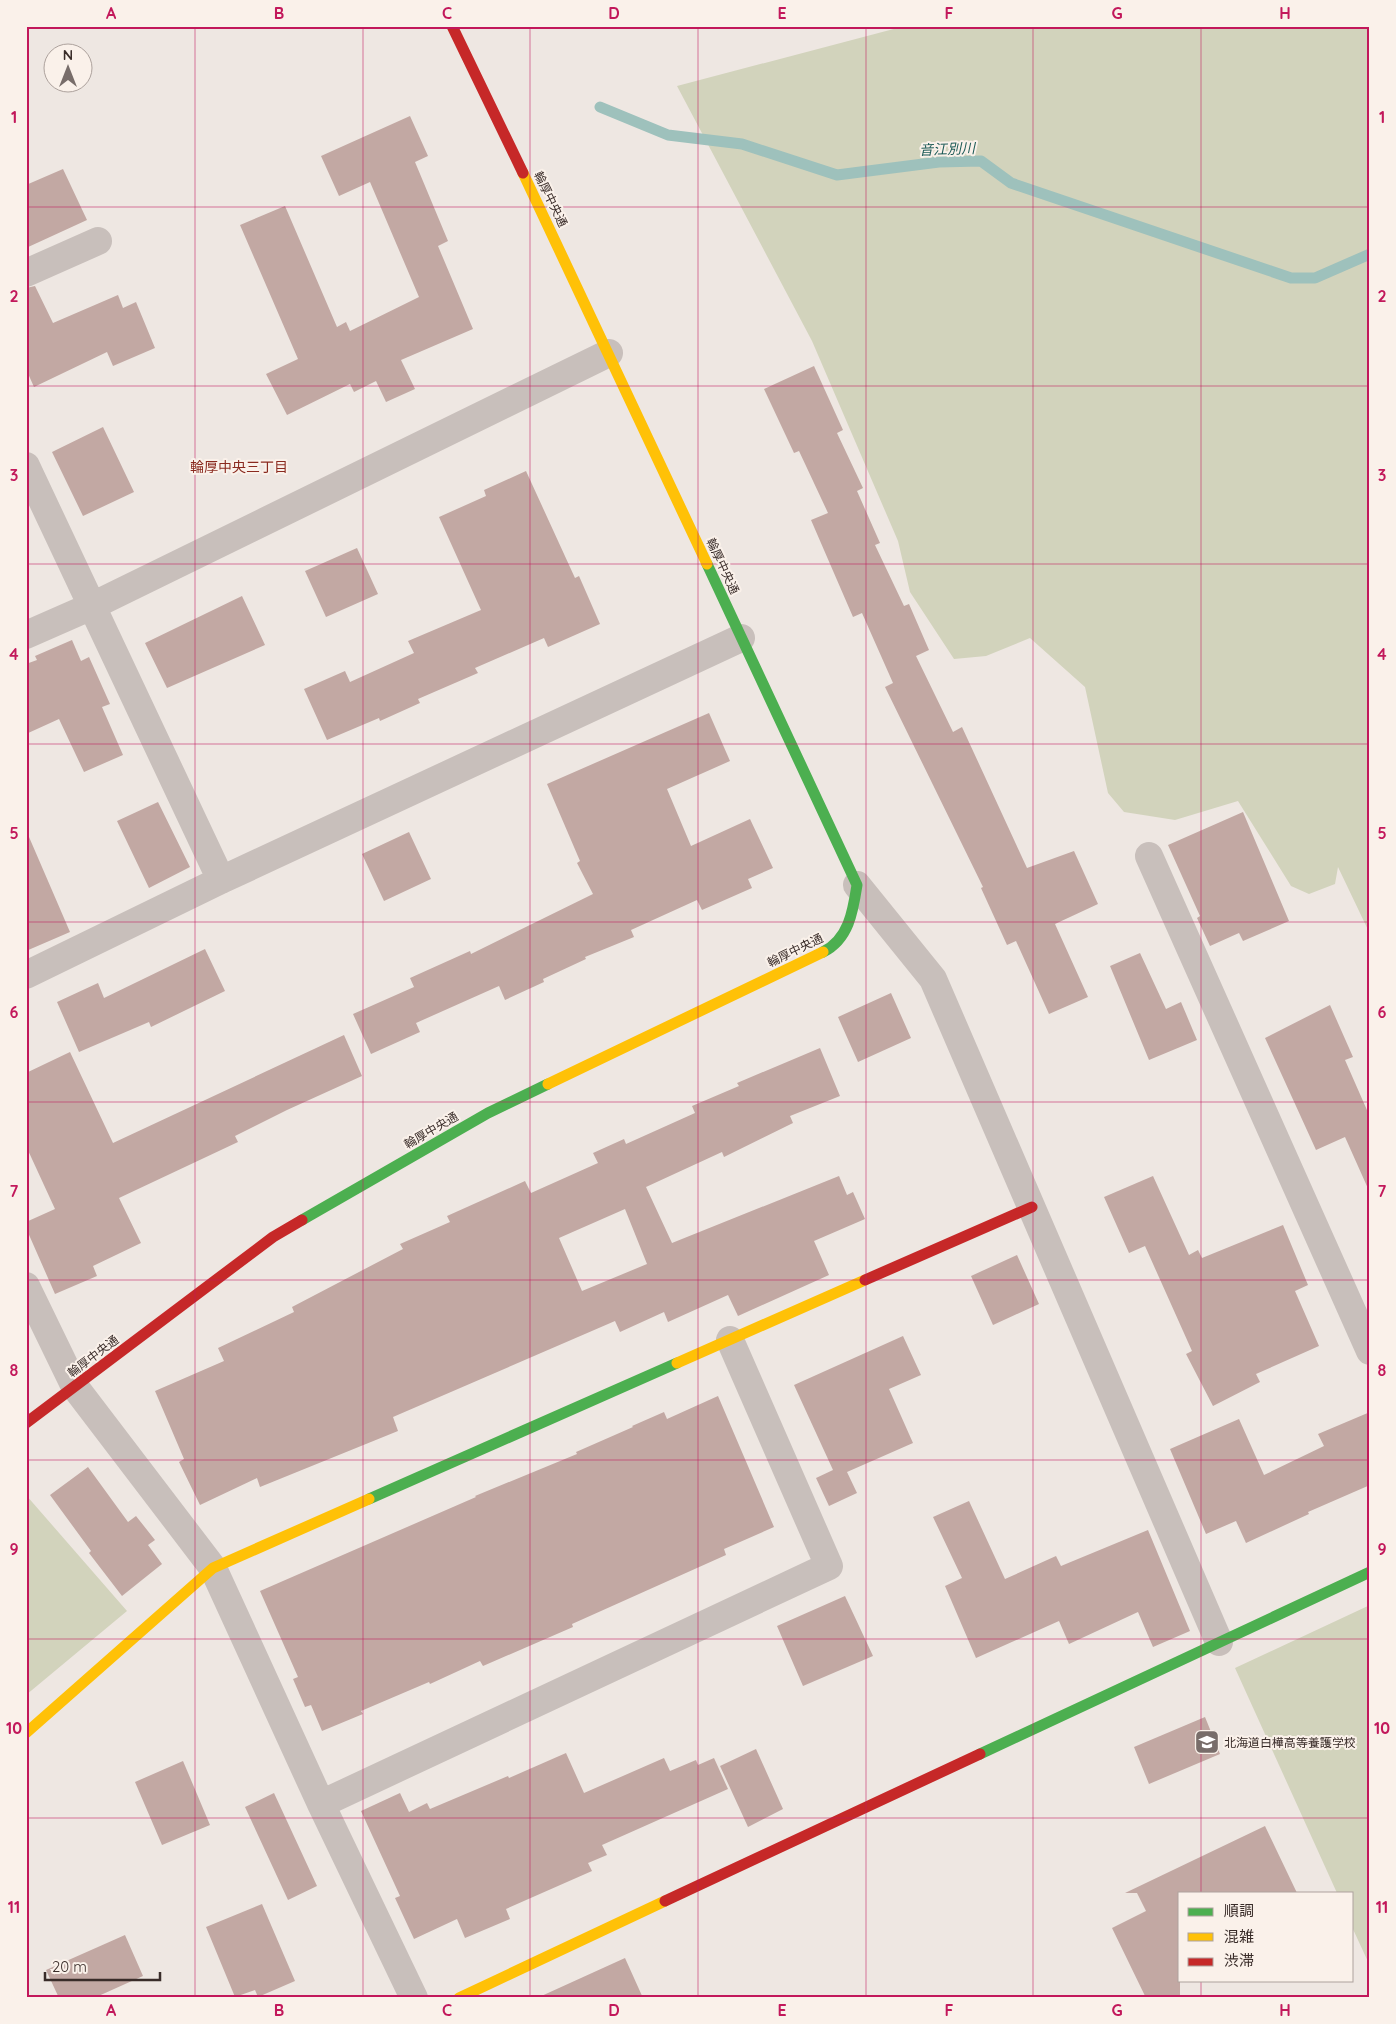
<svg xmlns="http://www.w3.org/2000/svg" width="1396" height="2024" font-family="Quicksand,'Noto Sans JP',sans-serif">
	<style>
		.green { fill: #d2d3bc }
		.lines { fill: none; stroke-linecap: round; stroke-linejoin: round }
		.stream { stroke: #9ec1bc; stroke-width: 11 }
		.building { fill: #c2a8a3; fill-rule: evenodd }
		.street { stroke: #c8bfbb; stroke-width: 28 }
		.fast { stroke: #4caf50; stroke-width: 11 }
		.slow { stroke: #ffc107; stroke-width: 11 }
		.jam { stroke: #c62828; stroke-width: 11 }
		.grid { fill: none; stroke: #c2185b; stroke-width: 1; stroke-opacity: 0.55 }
		.labels { text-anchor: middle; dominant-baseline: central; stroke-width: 4; stroke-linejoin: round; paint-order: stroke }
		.street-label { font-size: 12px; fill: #392c29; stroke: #faf1ea }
		.poi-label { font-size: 12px; fill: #392c29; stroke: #faf1ea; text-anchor: start }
		.water-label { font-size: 14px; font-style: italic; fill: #1d5b57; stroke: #faf1ea }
		.neighbourhood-label { font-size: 14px; fill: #8a2a1f; stroke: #faf1ea }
		.neatline { fill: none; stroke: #c2185b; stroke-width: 2 }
		.grid-label { font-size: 16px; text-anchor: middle; font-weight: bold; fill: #c2185b }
	</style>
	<rect width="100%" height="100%" fill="#eee7e2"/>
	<!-- green -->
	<path class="green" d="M 905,26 L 1370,26 L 1370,934 L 1338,867 L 1335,884 L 1309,894 L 1291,886 L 1238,801 L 1175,820 L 1124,812 L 1108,793 L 1085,687 L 1030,638 L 986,656 L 954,659 L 910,592 L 898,541 L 812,341 L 677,86 Z
		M 26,1495 L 127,1611 L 26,1695 Z
		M 1370,1605 L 1370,1966 L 1352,1927 L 1352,1893 L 1337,1893 L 1235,1668 Z"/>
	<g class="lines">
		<!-- stream -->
		<path class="stream" d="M 600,107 L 668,135 L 742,144 L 837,175 L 939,162 L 981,161 L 1011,183 L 1291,278 L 1315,278 L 1370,254"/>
	</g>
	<!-- building -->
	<path class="building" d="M 410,116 L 428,156 L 415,162 L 448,241 L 438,246 L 473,329 L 401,360 L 415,389 L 386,402 L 376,381 L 354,392 L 350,384 L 287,415 L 266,374 L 298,359 L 240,225 L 285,206 L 337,327 L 346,322 L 350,331 L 419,297 L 370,182 L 339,196 L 321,156 Z
		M 63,169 L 87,220 L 26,248 L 26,185 Z
		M 35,286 L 53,323 L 118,295 L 123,308 L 136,302 L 155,348 L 113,366 L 107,352 L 34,387 L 26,369 L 26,288 Z
		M 814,366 L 843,430 L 837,433 L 863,488 L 857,491 L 880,543 L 875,545 L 904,606 L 909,604 L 929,650 L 916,656 L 953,732 L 962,727 L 1027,868 L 1074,851 L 1098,904 L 1055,924 L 1088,997 L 1049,1014 L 1016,941 L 1007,945 L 981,888 L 983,887 L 885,687 L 893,683 L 862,613 L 853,617 L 811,520 L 828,513 L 799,451 L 794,453 L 764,389 Z
		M 103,427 L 134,492 L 83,516 L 52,452 Z
		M 526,471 L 575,578 L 579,576 L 600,624 L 548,647 L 544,638 L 475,668 L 478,673 L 418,699 L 420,703 L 380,721 L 379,718 L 327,740 L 304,689 L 345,671 L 350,682 L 414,653 L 408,641 L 481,610 L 439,517 L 486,496 L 484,490 Z
		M 357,548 L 378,594 L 326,617 L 305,571 Z
		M 242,596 L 265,645 L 167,688 L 145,643 Z
		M 72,640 L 81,661 L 89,657 L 110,704 L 102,707 L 123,755 L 84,772 L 59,719 L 26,734 L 26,664 L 37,660 L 35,656 Z
		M 709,713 L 730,761 L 667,789 L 691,846 L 750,819 L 773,868 L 748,879 L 752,888 L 702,910 L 697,900 L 631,930 L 634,937 L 585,957 L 586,959 L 543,979 L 544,982 L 505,1000 L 499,986 L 416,1023 L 420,1032 L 371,1054 L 353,1014 L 414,987 L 410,978 L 470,951 L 471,954 L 593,894 L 577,863 L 580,861 L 547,784 Z
		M 158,802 L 190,867 L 149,888 L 117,821 Z
		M 1243,812 L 1289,921 L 1243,941 L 1239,933 L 1210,946 L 1197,918 L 1200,916 L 1168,845 Z
		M 26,830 L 70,932 L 26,951 Z
		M 409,832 L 431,879 L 384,901 L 362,854 Z
		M 205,949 L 225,991 L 151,1027 L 149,1022 L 79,1052 L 57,1002 L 98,983 L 104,998 Z
		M 1140,953 L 1166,1009 L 1181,1002 L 1197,1040 L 1149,1060 L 1110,966 Z
		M 891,993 L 911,1038 L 858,1062 L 838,1017 Z
		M 1330,1005 L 1353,1057 L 1345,1060 L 1370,1117 L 1370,1193 L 1345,1137 L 1316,1150 L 1265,1038 Z
		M 344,1035 L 362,1076 L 287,1110 L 235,1136 L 238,1142 L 119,1198 L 141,1243 L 93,1266 L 97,1276 L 55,1294 L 26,1228 L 26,1222 L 55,1209 L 26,1146 L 26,1073 L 70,1052 L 113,1143 Z
		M 820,1048 L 840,1096 L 790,1116 L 793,1123 L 724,1157 L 722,1152 L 646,1187 L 672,1243 L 839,1176 L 847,1195 L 853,1192 L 865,1219 L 814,1241 L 829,1275 L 738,1316 L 728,1295 L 668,1322 L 664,1312 L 620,1332 L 615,1321 L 393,1417 L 398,1431 L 260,1487 L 257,1478 L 200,1505 L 179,1462 L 184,1459 L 155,1391 L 224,1361 L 218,1348 L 294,1312 L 292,1307 L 403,1249 L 400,1244 L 450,1222 L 447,1216 L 525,1181 L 531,1193 L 598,1163 L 593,1153 L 624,1139 L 626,1144 L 695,1113 L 692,1106 L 739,1086 L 737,1083 ZM 625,1209 L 647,1264 L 582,1291 L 559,1238 Z
		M 1153,1176 L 1189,1255 L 1198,1250 L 1202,1258 L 1283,1225 L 1308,1285 L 1295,1291 L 1319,1346 L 1256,1374 L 1260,1382 L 1213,1406 L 1186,1354 L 1192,1351 L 1145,1246 L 1129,1253 L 1104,1197 Z
		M 1017,1255 L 1039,1304 L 993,1325 L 971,1276 Z
		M 903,1336 L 921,1375 L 889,1389 L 913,1443 L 847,1472 L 857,1493 L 829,1506 L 816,1478 L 833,1470 L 794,1385 Z
		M 718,1396 L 774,1527 L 724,1549 L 726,1555 L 572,1624 L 573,1627 L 483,1666 L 480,1661 L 430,1684 L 429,1682 L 361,1711 L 363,1714 L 322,1731 L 311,1705 L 305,1707 L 293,1679 L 298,1677 L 260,1591 L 476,1497 L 475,1496 L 577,1454 L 576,1452 L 633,1427 L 632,1426 L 664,1412 L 667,1419 Z
		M 1370,1412 L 1370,1485 L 1308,1512 L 1309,1514 L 1246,1543 L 1236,1521 L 1206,1534 L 1170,1449 L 1239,1419 L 1264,1475 L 1324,1446 L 1318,1434 Z
		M 88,1467 L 128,1522 L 136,1516 L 155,1540 L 148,1545 L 162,1564 L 122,1596 L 89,1553 L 91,1551 L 50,1495 Z
		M 969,1501 L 1005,1579 L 1056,1556 L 1061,1566 L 1148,1530 L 1190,1631 L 1153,1647 L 1138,1612 L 1069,1644 L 1059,1621 L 976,1658 L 945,1586 L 962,1578 L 933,1517 Z
		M 845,1596 L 873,1656 L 803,1686 L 777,1626 Z
		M 1205,1717 L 1220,1754 L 1149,1784 L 1134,1747 Z
		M 756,1749 L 783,1809 L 748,1827 L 720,1766 Z
		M 566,1753 L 584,1793 L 664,1758 L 670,1771 L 696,1760 L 698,1765 L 714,1758 L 728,1789 L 602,1845 L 607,1855 L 588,1863 L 592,1871 L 506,1909 L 510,1919 L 465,1938 L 457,1919 L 414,1939 L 395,1898 L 400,1896 L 361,1811 L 400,1793 L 409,1812 L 427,1803 L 430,1809 L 508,1776 L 509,1778 Z
		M 183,1761 L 210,1825 L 162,1845 L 135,1782 Z
		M 274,1793 L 317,1886 L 288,1900 L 245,1807 Z
		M 1265,1826 L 1297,1893 L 1180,1893 L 1180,1998 L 1146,1998 L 1112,1928 L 1146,1911 L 1137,1893 L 1125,1893 Z
		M 262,1904 L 295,1981 L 258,1997 L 255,1990 L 235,1997 L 206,1927 Z
		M 125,1935 L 143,1976 L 94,1998 L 59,1998 L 46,1970 Z
		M 625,1958 L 643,1998 L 537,1998 Z"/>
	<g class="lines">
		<!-- street -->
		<path class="street" d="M 26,273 L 98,241
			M 26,466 L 221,880
			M 26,635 L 92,606 L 609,353
			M 1149,856 L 1370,1351
			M 857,885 L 933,979 L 1219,1642
			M 26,975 L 221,880 L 741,638
			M 26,1286 L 75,1387 L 213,1568 L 321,1804 L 414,1998
			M 321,1804 L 829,1566 L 730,1340"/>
		<!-- fast -->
		<path class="fast" d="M 707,564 L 857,885 C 853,911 849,939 823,952
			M 302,1220 L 488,1113 L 548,1084
			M 369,1499 L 677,1363
			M 980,1754 L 1370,1572"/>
		<!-- slow -->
		<path class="slow" d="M 523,173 L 707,564
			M 548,1084 L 823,952
			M 677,1363 L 865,1280
			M 26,1733 L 213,1568 L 369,1499
			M 459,1998 L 665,1901"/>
		<!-- jam -->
		<path class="jam" d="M 452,26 L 523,173
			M 865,1280 L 1032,1207
			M 26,1423 L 273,1237 L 302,1220
			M 665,1901 L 980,1754"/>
	</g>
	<!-- grid -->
	<path class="grid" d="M 195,26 L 195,1998M 363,26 L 363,1998M 530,26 L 530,1998M 698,26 L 698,1998M 866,26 L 866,1998M 1033,26 L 1033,1998M 1201,26 L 1201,1893M 26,207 L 1370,207M 26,386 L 1370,386M 26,564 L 1370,564M 26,744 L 1370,744M 26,922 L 1370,922M 26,1102 L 1370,1102M 26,1280 L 1370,1280M 26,1460 L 1370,1460M 26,1639 L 1370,1639M 26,1818 L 1370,1818M 1201,1980 L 1201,1998"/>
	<!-- icons -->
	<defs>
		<symbol id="school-square" viewBox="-11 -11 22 22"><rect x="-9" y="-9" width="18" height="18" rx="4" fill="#786d6a" stroke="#faf1ea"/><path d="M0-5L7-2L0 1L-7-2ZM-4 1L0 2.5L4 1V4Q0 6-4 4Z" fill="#fff"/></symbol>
	</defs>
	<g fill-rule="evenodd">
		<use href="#school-square" x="1193" y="1728" width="28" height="28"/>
	</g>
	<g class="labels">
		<!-- street labels -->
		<g class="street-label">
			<text transform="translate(551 199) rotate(64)">輪厚中央通</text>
			<text transform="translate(723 566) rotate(65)">輪厚中央通</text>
			<text transform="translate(795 950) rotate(-26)">輪厚中央通</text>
			<text transform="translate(431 1130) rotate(-30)">輪厚中央通</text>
			<text transform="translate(93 1356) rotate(-37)">輪厚中央通</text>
		</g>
		<!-- poi labels -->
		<g class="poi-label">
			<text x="1224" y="1742">北海道白樺高等養護学校</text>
		</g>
		<!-- water labels -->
		<g class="water-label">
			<text transform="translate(947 149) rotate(-2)">音江別川</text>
		</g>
		<!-- neighbourhood labels -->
		<g class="neighbourhood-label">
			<text x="239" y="467">輪厚中央三丁目</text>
		</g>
	</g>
	<!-- border -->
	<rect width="1396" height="2024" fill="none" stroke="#faf1ea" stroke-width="55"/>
	<!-- legend -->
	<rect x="1178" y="1892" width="175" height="90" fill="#faf1ea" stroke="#ada29d"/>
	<rect x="1188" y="1908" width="25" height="8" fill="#4caf50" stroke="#ada29d"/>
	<text x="1224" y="1916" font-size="15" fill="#392c29">順調</text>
	<rect x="1188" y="1933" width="25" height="8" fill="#ffc107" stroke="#ada29d"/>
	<text x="1224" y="1942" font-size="15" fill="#392c29">混雑</text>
	<rect x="1188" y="1958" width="25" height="8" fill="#c62828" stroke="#ada29d"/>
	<text x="1224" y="1966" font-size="15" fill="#392c29">渋滞</text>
	<!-- north arrow -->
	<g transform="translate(68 68)"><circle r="24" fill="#faf1ea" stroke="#ada29d"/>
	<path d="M0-4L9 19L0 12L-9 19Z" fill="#786d6a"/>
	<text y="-8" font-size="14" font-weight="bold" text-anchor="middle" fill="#392c29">N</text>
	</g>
	<!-- scale -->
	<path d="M45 1972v8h115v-8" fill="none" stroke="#392c29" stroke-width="2.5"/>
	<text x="52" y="1972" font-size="15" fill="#392c29" stroke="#faf1ea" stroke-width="4" paint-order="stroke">20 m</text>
	<rect x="28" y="28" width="1340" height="1968" class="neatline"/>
	<g class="grid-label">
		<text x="111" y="19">A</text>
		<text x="279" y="19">B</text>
		<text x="447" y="19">C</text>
		<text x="614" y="19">D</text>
		<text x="782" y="19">E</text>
		<text x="949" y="19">F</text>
		<text x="1117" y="19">G</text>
		<text x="1285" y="19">H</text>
		<text x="14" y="123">1</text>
		<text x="1382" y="123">1</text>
		<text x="14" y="302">2</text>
		<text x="1382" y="302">2</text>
		<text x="14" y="481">3</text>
		<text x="1382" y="481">3</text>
		<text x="14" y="660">4</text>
		<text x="1382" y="660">4</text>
		<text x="14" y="839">5</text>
		<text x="1382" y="839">5</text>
		<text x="14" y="1018">6</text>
		<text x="1382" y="1018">6</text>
		<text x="14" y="1197">7</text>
		<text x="1382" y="1197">7</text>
		<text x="14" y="1376">8</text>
		<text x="1382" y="1376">8</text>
		<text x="14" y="1555">9</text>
		<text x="1382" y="1555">9</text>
		<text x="14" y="1734">10</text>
		<text x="1382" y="1734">10</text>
		<text x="14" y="1913">11</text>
		<text x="1382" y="1913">11</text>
		<text x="111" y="2016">A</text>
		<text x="279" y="2016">B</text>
		<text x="447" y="2016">C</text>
		<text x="614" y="2016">D</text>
		<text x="782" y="2016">E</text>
		<text x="949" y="2016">F</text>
		<text x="1117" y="2016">G</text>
		<text x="1285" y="2016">H</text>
	</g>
</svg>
